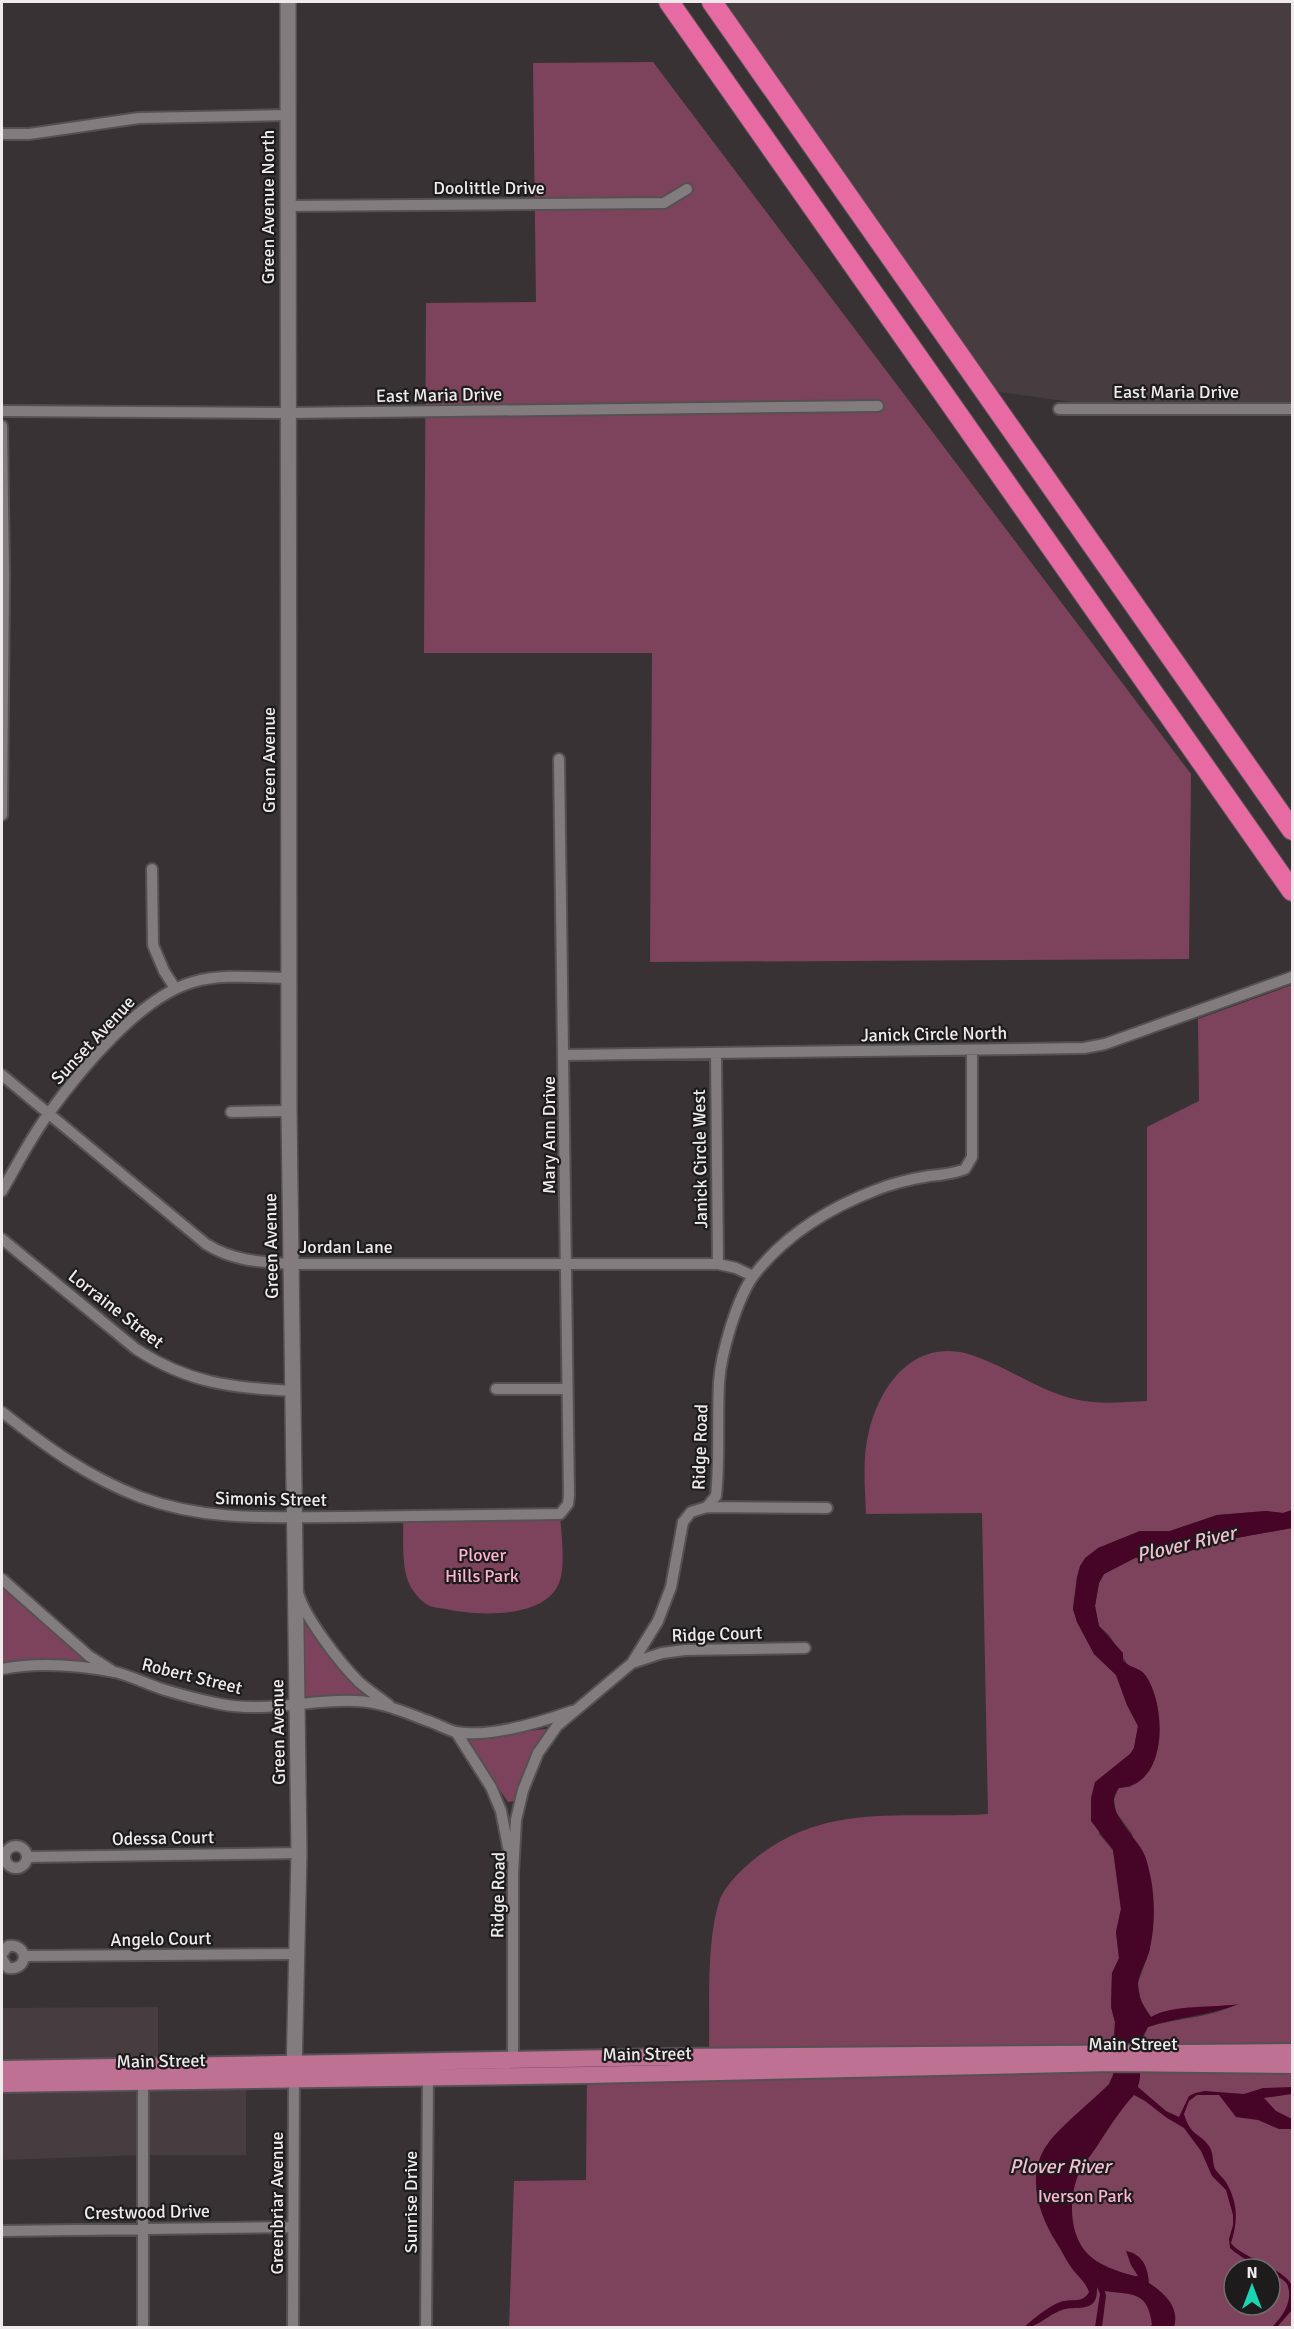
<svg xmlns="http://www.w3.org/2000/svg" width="1294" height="2329" font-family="Signika,sans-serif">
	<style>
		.built { fill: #473c40 }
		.green { fill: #7e435c; fill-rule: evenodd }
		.water { fill: #460527 }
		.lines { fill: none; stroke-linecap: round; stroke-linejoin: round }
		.street-casing { stroke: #555052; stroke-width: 14 }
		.secondary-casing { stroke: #555052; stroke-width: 18 }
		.primary-casing { stroke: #555052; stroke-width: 20 }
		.highway-casing { stroke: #555052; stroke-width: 22 }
		.street { stroke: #827c7e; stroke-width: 10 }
		.secondary { stroke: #827c7e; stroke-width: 15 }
		.primary { stroke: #bf7194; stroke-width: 16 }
		.highway { stroke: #e86aa2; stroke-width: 20 }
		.labels { text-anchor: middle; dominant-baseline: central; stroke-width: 4.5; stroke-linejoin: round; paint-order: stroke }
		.street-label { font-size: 18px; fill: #efebec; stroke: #1d1b1c }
		.park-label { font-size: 18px; fill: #feb4d0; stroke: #1d1b1c }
		.water-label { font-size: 20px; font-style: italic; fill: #f1bfd1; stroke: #1d1b1c }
	</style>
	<rect width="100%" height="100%" fill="#383234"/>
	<!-- built -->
	<path class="built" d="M 712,2 L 1292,2 L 1292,404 L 1086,404 L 985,390 Z
		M 158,2007 L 158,2061 L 2,2064 L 2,2008 Z
		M 246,2088 L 246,2155 L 142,2155 L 2,2160 L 2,2091 Z"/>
	<!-- green -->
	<path class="green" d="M 653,62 L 1191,774 L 1189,959 L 650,962 L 652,653 L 424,653 L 426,303 L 536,302 L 533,63 Z
		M 1292,985 L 1292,1510 L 1283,1513 L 1266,1511 L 1217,1515 L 1170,1531 L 1140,1531 L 1098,1548 L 1077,1577 L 1073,1609 L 1077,1622 L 1094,1654 L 1116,1675 L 1127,1705 L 1138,1726 L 1134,1748 L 1130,1754 L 1097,1781 L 1099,1834 L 1113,1850 L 1121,1909 L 1116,1932 L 1119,1959 L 1112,1973 L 1111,2007 L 1115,2022 L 1113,2045 L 709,2049 C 710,2006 706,1940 720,1899 C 726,1885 740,1871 752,1861 C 826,1800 902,1820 988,1814 L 982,1513 L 866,1514 C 865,1487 862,1457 869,1431 C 880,1385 914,1339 968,1354 C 1005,1365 1037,1390 1074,1399 C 1097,1405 1123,1402 1147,1401 L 1147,1127 L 1199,1101 L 1198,1019 Z
		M 560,1514 C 561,1532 566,1566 559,1583 C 545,1619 477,1616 446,1609 C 441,1608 433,1608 428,1605 C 423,1603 415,1594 412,1589 C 400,1571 404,1537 403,1516 Z
		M 1292,1528 L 1292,2044 L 1140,2045 L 1148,2027 C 1176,2018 1209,2018 1235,2005 L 1183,2009 L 1151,2017 L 1141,2002 L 1138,1983 L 1150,1949 L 1132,1834 L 1116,1812 L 1114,1799 L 1119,1787 L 1130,1787 L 1154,1760 L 1129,1667 L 1109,1635 L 1099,1626 L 1095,1606 L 1099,1583 L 1104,1574 L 1135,1558 L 1184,1553 L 1220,1541 Z
		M 2,1579 L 117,1673 L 76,1667 L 2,1669 Z
		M 308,1623 L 351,1681 L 367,1697 L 304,1697 L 302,1627 Z
		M 545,1729 L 548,1731 L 527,1765 L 515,1801 L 508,1802 L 467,1742 L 468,1739 Z
		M 1292,2065 L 1292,2327 L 509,2328 L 514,2181 L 586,2180 L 587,2075 ZM 1234,2269 L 1270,2269 L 1270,2305 L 1234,2305 Z"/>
	<!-- water -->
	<path class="water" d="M 1292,1510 L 1292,1528 L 1220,1541 L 1184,1553 L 1135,1558 L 1104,1574 L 1099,1583 L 1095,1606 L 1099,1626 L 1123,1653 L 1123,1661 C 1130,1668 1140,1667 1146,1676 C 1167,1707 1168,1786 1119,1788 C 1100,1809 1138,1837 1145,1856 C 1148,1863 1149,1871 1151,1879 C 1155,1901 1155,1925 1150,1948 C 1148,1960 1139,1971 1138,1983 C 1137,1996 1144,2007 1151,2017 C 1173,2004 1214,2008 1239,2004 C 1210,2015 1178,2017 1148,2027 L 1140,2041 L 1140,2078 L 1138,2087 L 1166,2111 L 1179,2117 L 1189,2096 L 1195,2093 L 1205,2091 L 1244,2094 L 1263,2088 L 1292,2087 L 1292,2094 L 1264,2098 L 1276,2111 L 1292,2119 L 1292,2129 L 1279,2129 L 1258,2120 L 1236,2117 L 1219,2095 L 1197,2095 L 1189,2101 L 1184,2114 C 1191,2137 1199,2132 1209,2146 C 1214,2153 1212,2162 1215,2169 C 1218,2174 1224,2178 1227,2184 C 1238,2203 1238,2222 1231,2243 C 1242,2258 1286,2269 1292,2286 C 1294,2293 1292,2303 1292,2310 L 1277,2327 L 1272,2327 C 1283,2316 1294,2300 1287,2284 C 1283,2278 1275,2276 1270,2272 L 1270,2269 C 1260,2268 1238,2256 1230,2248 L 1229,2239 L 1233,2225 L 1233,2215 L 1226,2190 L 1212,2176 L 1201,2151 L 1184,2128 L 1167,2118 L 1145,2101 L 1134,2095 C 1121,2109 1111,2125 1101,2140 C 1095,2150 1088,2158 1082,2167 C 1069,2190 1067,2230 1086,2252 C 1097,2265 1119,2272 1135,2276 L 1138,2276 L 1131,2265 L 1126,2251 C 1143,2254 1148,2268 1149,2283 C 1165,2293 1180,2308 1174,2327 L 1148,2327 L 1152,2325 C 1148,2291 1133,2295 1105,2291 L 1106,2296 L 1102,2327 L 1095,2327 L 1100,2294 L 1097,2287 C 1097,2292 1097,2298 1094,2302 C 1087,2311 1072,2306 1062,2310 C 1047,2315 1039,2327 1023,2328 C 1032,2320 1052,2303 1064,2301 C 1074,2299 1083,2303 1089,2292 C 1086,2283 1079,2277 1073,2270 C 1067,2262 1062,2251 1056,2242 C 1038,2213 1025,2173 1049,2142 C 1063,2124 1091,2102 1109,2084 L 1113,2075 L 1115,2022 L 1111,2007 L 1112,1973 L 1119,1958 L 1116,1932 L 1121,1909 L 1113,1850 L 1091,1821 L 1091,1798 L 1095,1782 L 1130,1754 L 1134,1748 L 1138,1726 L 1127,1705 L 1116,1675 L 1094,1654 L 1077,1622 L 1073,1609 L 1077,1577 L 1080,1566 L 1085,1558 L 1098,1548 L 1140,1531 L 1170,1531 L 1217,1515 L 1266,1511 L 1283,1513 Z"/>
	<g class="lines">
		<defs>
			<path id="street" d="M 2,134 L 29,134 L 139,118 L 288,115
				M 287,206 L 664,203 L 687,189
				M 1059,409 L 1292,409
				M 2,411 L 287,413 L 878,406
				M 2,426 L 4,576 L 2,815
				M 152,869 L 153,945 L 164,971 L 175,988
				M 716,1053 L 718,1264
				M 565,1055 L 1084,1048 L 1105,1044 L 1292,977
				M 2,1075 L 206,1244 C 233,1261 260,1262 291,1264 L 718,1264 L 736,1268 L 753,1276
				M 231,1112 L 289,1111
				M 2,1191 C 17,1165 31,1137 49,1113 C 81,1069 140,997 193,982 C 224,973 257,978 289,978
				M 2,1239 L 136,1349 C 190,1384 230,1387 293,1391
				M 496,1389 L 567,1389
				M 2,1412 C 45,1446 88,1477 140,1497 C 208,1522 272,1517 342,1517 C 415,1516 487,1515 560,1514 L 568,1504 L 569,1495 L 559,759
				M 707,1507 L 827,1508
				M 2,1579 L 89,1656 L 111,1670
				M 298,1593 C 305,1618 340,1663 359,1682 C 368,1690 379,1697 389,1705
				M 632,1663 L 662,1653 L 685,1650 L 805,1648
				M 2,1669 C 38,1662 78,1665 115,1672 C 131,1676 147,1684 162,1689 C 181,1695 201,1700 220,1704 C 266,1713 310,1699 356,1701 C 383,1702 406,1713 431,1722 C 439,1725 448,1730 456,1732 C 489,1738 541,1722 572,1711
				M 456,1732 L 491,1787 L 501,1811 L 510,1857
				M5 1857a11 11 0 1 1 22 0a11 11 0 1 1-22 0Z
				M 28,1857 L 299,1853
				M 2,1954 L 8,1946 C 29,1943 29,1971 8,1968 L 2,1959
				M 25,1956 L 297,1954
				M 513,2059 L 513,1874 L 516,1820 L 523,1790 L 538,1753 L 557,1726 L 632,1663 L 658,1621 L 671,1587 L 683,1522 L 691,1512 L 707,1507 L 716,1496 C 720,1459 717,1420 719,1382 C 721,1353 737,1298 754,1275 C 785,1235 829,1208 876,1190 C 893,1183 911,1179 929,1176 C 941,1175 953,1174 965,1169 L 972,1157 L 972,1050
				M 2,2231 L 293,2227
				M 143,2328 L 143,2075
				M 293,2328 L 294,2078
				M 426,2328 L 428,2077"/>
			<path id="secondary" d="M 288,2 L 289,1111 L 299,1853 L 294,2074"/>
			<path id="primary" d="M 2,2069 L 670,2057 L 1292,2052
				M 2,2084 L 587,2075 L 1111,2063 L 1292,2065"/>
			<path id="highway" d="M 669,2 L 1292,891
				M 712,2 L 1292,830"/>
		</defs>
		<!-- street casing -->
		<use href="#street" class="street-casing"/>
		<!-- secondary casing -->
		<use href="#secondary" class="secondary-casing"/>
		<!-- primary casing -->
		<use href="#primary" class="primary-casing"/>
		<!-- highway casing -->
		<use href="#highway" class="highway-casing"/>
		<!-- street -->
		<use href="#street" class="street"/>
		<!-- secondary -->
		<use href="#secondary" class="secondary"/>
		<!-- primary -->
		<use href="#primary" class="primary"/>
		<!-- highway -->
		<use href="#highway" class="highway"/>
	</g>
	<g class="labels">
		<!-- street labels -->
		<g class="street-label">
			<text x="489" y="188">Doolittle Drive</text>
			<text transform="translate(268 207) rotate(-90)">Green Avenue North</text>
			<text x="1176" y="392">East Maria Drive</text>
			<text transform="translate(439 395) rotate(-1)">East Maria Drive</text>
			<text transform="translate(269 760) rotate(-90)">Green Avenue</text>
			<text transform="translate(934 1034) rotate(-1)">Janick Circle North</text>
			<text transform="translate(93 1040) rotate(-47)">Sunset Avenue</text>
			<text transform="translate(549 1135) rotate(-90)">Mary Ann Drive</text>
			<text transform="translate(700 1159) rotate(-91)">Janick Circle West</text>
			<text transform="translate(271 1246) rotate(-91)">Green Avenue</text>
			<text x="346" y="1247">Jordan Lane</text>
			<text transform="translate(116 1309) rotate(38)">Lorraine Street</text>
			<text transform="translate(700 1447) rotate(-88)">Ridge Road</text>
			<text transform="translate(271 1499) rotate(1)">Simonis Street</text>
			<text transform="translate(717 1634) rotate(-2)">Ridge Court</text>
			<text transform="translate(192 1676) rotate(14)">Robert Street</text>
			<text transform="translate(278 1732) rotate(-91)">Green Avenue</text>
			<text transform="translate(163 1838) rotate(-1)">Odessa Court</text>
			<text transform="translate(498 1895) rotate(-89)">Ridge Road</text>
			<text transform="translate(161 1939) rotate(-1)">Angelo Court</text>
			<text x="1133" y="2044">Main Street</text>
			<text transform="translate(647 2054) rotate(-1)">Main Street</text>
			<text transform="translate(161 2061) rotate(-1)">Main Street</text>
			<text transform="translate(411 2202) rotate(-90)">Sunrise Drive</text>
			<text transform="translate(277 2203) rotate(-90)">Greenbriar Avenue</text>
			<text transform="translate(147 2212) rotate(-1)">Crestwood Drive</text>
		</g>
		<!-- park labels -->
		<g class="park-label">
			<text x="482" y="1555">Plover<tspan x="482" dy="21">Hills Park</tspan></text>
			<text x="1085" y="2196">Iverson Park</text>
		</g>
		<!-- water labels -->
		<g class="water-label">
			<text transform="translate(1186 1544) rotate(-13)">Plover River</text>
			<text x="1060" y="2166">Plover River</text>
		</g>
	</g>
	<!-- border -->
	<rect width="1294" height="2329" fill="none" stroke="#efebec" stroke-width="6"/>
	<!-- north arrow -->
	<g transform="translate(1252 2287)"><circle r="28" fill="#1d1b1c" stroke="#716e6f" stroke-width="1.5"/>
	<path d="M0-4.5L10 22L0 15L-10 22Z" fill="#1ad5b2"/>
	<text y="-9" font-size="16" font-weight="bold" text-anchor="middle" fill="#efebec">N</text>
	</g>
</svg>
